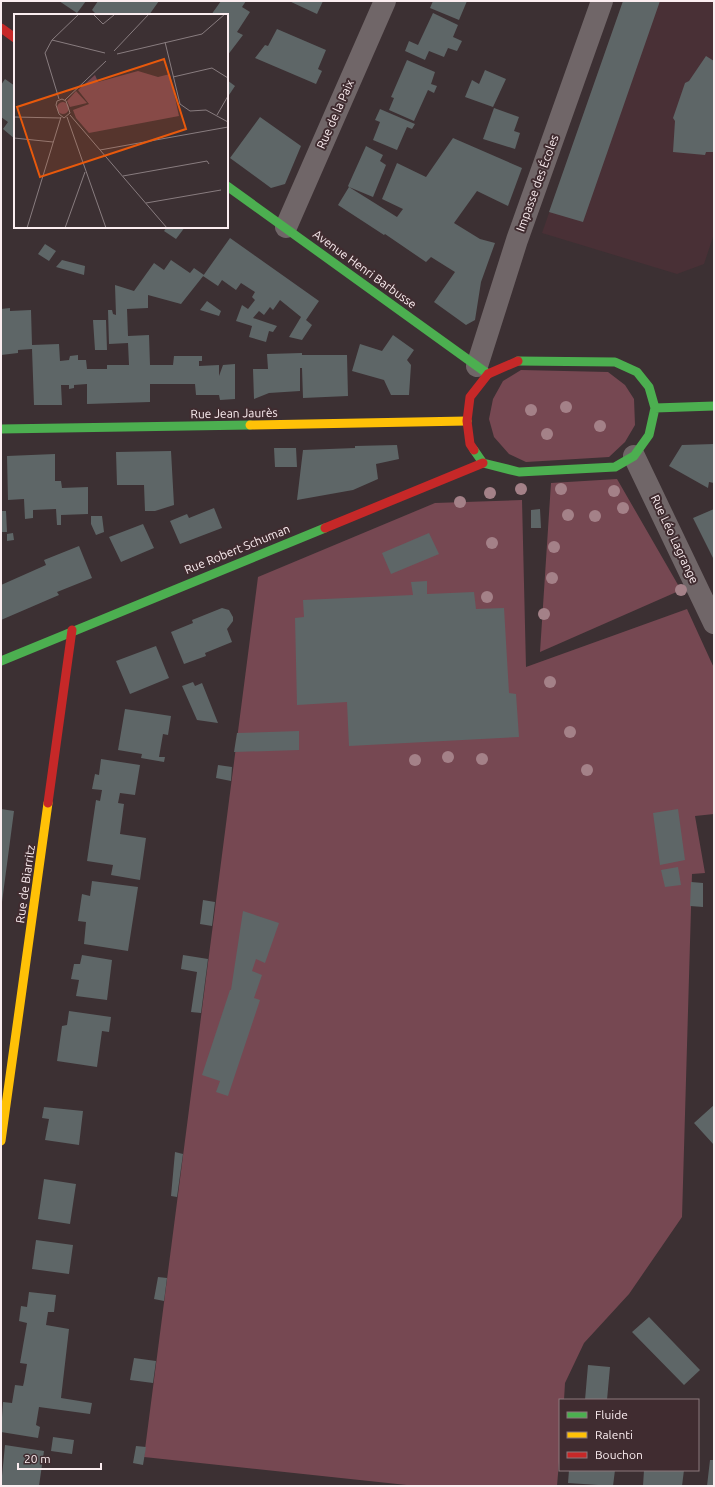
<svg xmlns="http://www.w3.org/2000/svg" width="715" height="1487" font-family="Ubuntu,sans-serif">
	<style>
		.built { fill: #493036 }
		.green { fill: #764852 }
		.building { fill: #5e6667 }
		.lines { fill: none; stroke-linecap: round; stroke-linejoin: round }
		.street { stroke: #706668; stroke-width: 22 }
		.fast { stroke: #4caf50; stroke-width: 9 }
		.slow { stroke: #ffc107; stroke-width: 9 }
		.jam { stroke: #c62828; stroke-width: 9 }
		.tree { fill: #a48188 }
		.labels { text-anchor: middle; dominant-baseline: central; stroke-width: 4; stroke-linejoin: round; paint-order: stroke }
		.street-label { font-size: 12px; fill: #fbedf0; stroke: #402c30 }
		.inset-road { fill: none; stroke: #887c7f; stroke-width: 1 }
		.view { fill: #e8590c; fill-opacity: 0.15; stroke: #e8590c; stroke-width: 2 }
		.inset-edge { fill: none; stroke: #fbedf0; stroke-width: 2 }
	</style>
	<rect width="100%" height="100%" fill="#3c3033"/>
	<!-- built -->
	<path class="built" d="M 623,1 L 714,1 L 714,234 L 704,264 L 677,274 L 542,233 Z"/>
	<!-- green -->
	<path class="green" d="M 521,370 L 608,372 L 625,385 L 634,399 L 635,425 L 625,442 L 609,457 L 526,462 L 509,454 L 494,437 L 489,419 L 493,399 L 503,381 Z
		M 617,479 L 681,590 L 540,652 L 551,483 Z
		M 522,500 L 526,667 L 687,609 L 714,668 L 714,814 L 695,816 L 705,873 L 692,874 L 682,1217 L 629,1294 L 584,1343 L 565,1383 L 564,1400 L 560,1400 L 560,1450 L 557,1486 L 416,1486 L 144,1457 L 258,577 L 435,503 Z"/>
	<!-- building -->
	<path class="building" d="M 59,1 L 86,1 L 77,13 Z
		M 98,1 L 159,1 L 149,15 L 97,15 L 92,10 Z
		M 221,1 L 246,1 L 242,7 L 250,12 L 237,32 L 243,35 L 227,56 L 227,15 L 211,15 Z
		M 289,1 L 323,1 L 317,14 Z
		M 433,1 L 467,1 L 459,20 L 430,8 Z
		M 623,1 L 660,1 L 583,222 L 549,212 Z
		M 433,13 L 458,25 L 453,37 L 462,41 L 457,51 L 448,48 L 444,57 L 429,51 L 425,60 L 405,51 L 409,41 L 418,45 Z
		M 277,29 L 326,50 L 318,69 L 322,71 L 316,84 L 255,58 L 265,45 L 268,46 Z
		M 706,56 L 714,61 L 714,152 L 706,152 L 705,155 L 673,152 L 675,121 L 673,118 L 685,83 L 689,81 Z
		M 407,60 L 435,72 L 431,84 L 437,86 L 434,93 L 428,90 L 414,121 L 389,110 L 394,98 L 391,97 Z
		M 485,70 L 506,79 L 493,107 L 465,97 L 472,80 L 479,84 Z
		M 5,79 L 15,86 L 15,139 L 3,129 L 8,122 L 1,117 L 1,85 Z
		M 227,80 L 235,86 L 227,98 Z
		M 494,108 L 519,117 L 514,131 L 520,133 L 515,149 L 483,139 Z
		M 380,109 L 415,124 L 412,129 L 407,127 L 397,150 L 373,140 L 380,122 L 375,120 Z
		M 260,117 L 301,146 L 285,184 L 271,188 L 230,158 Z
		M 453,138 L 522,168 L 508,206 L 477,191 L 454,223 L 480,239 L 495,243 L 481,282 L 475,320 L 466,325 L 434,302 L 455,272 L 431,257 L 426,262 L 385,234 L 384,235 L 338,205 L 349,187 L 348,186 L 366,146 L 383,155 L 380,161 L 386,165 L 373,197 L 349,187 L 397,217 L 403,209 L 382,199 L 397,163 L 426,177 Z
		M 167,227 L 185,227 L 176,239 L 164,231 Z
		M 230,238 L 319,301 L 306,320 L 312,325 L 302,340 L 289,337 L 301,317 L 280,300 L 273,310 L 270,307 L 264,315 L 259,311 L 253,318 L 277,326 L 273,332 L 269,331 L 266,342 L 249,337 L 252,326 L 236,321 L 242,305 L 248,309 L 255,300 L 252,297 L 255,292 L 241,283 L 236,290 L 222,280 L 218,286 L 203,276 Z
		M 45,244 L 56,251 L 49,261 L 38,254 Z
		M 62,260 L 85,266 L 84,275 L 56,267 Z
		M 171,260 L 190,273 L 194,268 L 204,275 L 181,304 L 148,295 L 148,308 L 127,309 L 128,336 L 149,335 L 150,365 L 173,365 L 174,356 L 202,356 L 202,361 L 199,361 L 199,366 L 219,365 L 219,376 L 223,365 L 235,364 L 235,399 L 220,400 L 219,395 L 196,395 L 195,384 L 150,384 L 150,402 L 87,404 L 87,384 L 74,385 L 74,388 L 69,389 L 69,385 L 61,385 L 62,405 L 34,405 L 32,349 L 18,350 L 18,353 L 1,355 L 1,309 L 10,308 L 10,311 L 31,310 L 32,345 L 59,344 L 60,361 L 69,360 L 70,356 L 78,355 L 78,360 L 86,360 L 87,369 L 107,369 L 107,365 L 129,365 L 128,343 L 109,344 L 108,310 L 112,310 L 113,314 L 116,315 L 115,285 L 134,291 L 154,263 L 164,270 Z
		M 207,301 L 221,311 L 219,316 L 200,310 Z
		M 93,320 L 106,320 L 107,350 L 95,350 Z
		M 393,335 L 414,350 L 407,360 L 411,365 L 409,395 L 391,395 L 384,380 L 352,371 L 360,344 L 382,351 Z
		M 302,353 L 302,355 L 347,355 L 348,396 L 303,398 L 302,368 L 300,368 L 300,391 L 269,393 L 254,399 L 253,369 L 268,369 L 267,354 Z
		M 714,444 L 714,483 L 709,482 L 708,488 L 669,466 L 682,445 Z
		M 397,445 L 399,459 L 376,464 L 378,479 L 353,490 L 297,500 L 303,450 L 355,448 L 355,446 Z
		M 274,448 L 296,448 L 297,467 L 275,467 Z
		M 171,451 L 174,505 L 155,511 L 145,511 L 144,485 L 117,485 L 116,452 Z
		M 55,454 L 55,481 L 61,481 L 62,488 L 88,487 L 88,514 L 61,515 L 61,525 L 57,525 L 56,509 L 33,510 L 33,518 L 25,519 L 24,499 L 8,500 L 7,456 Z
		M 214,508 L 222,528 L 180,544 L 170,521 L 187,514 L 189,518 Z
		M 540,509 L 541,528 L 531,528 L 531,510 Z
		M 714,509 L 714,560 L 693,518 Z
		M 1,511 L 6,511 L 7,532 L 1,532 Z
		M 91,516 L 102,516 L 104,532 L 96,535 L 91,524 Z
		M 143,524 L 154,548 L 121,562 L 109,537 Z
		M 13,533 L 14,540 L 7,541 L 7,534 Z
		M 429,533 L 439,554 L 391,574 L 382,553 Z
		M 79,546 L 92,578 L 57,592 L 59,595 L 1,620 L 1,585 L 46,565 L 44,560 Z
		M 427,581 L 427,594 L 474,592 L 476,609 L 504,608 L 509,693 L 516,694 L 519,737 L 349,746 L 347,702 L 297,705 L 295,618 L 304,617 L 303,600 L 413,595 L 411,582 Z
		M 222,608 L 229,610 L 233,617 L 233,621 L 227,629 L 232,642 L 205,653 L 206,656 L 184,664 L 171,632 L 193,623 L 192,620 Z
		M 156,646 L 169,678 L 130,694 L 116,661 Z
		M 193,682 L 195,686 L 202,683 L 218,723 L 197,720 L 182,686 Z
		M 125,709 L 171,716 L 168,735 L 163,734 L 159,757 L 165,757 L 164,762 L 141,758 L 142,754 L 118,750 Z
		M 299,731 L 299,750 L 234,752 L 237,733 Z
		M 101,759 L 140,765 L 135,795 L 120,793 L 118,803 L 124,804 L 120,834 L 146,838 L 140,880 L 111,875 L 113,865 L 87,861 L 96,800 L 100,801 L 102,790 L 92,789 L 95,774 L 99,775 Z
		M 218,765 L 232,767 L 231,781 L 216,778 Z
		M 1,809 L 14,811 L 2,902 L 1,902 Z
		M 678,809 L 685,860 L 660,865 L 653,813 Z
		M 678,867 L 681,885 L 665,887 L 661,870 Z
		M 92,881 L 138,887 L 128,951 L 84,944 L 86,922 L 78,921 L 82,894 L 90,896 Z
		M 691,882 L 703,883 L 703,907 L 690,906 Z
		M 203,900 L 215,902 L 212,926 L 200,924 Z
		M 243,911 L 279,923 L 265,963 L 256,959 L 252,971 L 262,975 L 254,998 L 260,1000 L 228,1096 L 216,1092 L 220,1081 L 202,1075 L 230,990 L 231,990 Z
		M 82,955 L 112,960 L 107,1000 L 76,996 L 79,980 L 71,979 L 74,964 L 80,964 Z
		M 183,955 L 208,959 L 201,1013 L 191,1012 L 197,972 L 181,969 Z
		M 69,1011 L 111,1017 L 109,1032 L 102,1031 L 97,1067 L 57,1061 L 62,1026 L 67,1025 Z
		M 714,1105 L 714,1145 L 694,1123 Z
		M 44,1107 L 83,1111 L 79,1145 L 45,1140 L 49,1119 L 42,1118 Z
		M 175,1152 L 183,1154 L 177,1197 L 171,1196 Z
		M 44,1179 L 76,1184 L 70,1224 L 38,1219 Z
		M 36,1240 L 73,1245 L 69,1274 L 32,1269 Z
		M 158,1277 L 167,1278 L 164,1301 L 154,1299 Z
		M 29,1292 L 56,1295 L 54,1312 L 48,1312 L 46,1325 L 69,1329 L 61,1398 L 92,1403 L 90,1414 L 39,1407 L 36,1425 L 40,1427 L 38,1438 L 1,1432 L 3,1402 L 12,1403 L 15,1385 L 23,1386 L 24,1382 L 27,1364 L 20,1363 L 27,1323 L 19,1321 L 21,1306 L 27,1307 Z
		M 649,1317 L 700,1370 L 684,1385 L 632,1332 Z
		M 134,1358 L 156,1361 L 153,1383 L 130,1380 Z
		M 588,1365 L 610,1367 L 607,1400 L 585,1400 Z
		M 53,1437 L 74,1440 L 72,1454 L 51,1451 Z
		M 5,1445 L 44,1451 L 39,1486 L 1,1486 Z
		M 136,1446 L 146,1447 L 143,1465 L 133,1463 Z
		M 710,1460 L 714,1460 L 714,1486 L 707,1486 Z
		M 569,1470 L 615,1470 L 613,1486 L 568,1483 Z
		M 644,1470 L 684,1470 L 682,1486 L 643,1486 Z"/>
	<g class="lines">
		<!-- street -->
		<path class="street" d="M 286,227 L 385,1
			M 477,366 L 517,240 L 602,1
			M 634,456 L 714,623"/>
		<!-- fast -->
		<path class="fast" d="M 227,186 L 488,374
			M 655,408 L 714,406
			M 1,429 L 250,425
			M 474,450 L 483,463 L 519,472 L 615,467 L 634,456 L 649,435 L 655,408 L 649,387 L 637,372 L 615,362 L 518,361
			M 1,661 L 325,528"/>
		<!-- slow -->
		<path class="slow" d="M 250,425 L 467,421
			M 1,1141 L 48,803"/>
		<!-- jam -->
		<path class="jam" d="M 1,28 L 15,38
			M 474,450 L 470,444 L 467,421 L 470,397 L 488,374 L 518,361
			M 325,528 L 483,463
			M 48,803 L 72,630"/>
	</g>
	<!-- trees -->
	<g class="tree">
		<circle cx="566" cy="407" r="6"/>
		<circle cx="531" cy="410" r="6"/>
		<circle cx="600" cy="426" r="6"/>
		<circle cx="547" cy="434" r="6"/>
		<circle cx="521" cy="489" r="6"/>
		<circle cx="561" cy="489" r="6"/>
		<circle cx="614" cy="491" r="6"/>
		<circle cx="490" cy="493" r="6"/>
		<circle cx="460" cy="502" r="6"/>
		<circle cx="623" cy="508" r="6"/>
		<circle cx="568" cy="515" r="6"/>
		<circle cx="595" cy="516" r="6"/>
		<circle cx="492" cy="543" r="6"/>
		<circle cx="554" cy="547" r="6"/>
		<circle cx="552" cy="578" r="6"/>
		<circle cx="681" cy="590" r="6"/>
		<circle cx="487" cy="597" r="6"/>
		<circle cx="544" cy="614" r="6"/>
		<circle cx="550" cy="682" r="6"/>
		<circle cx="570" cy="732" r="6"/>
		<circle cx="448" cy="757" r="6"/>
		<circle cx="482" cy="759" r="6"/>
		<circle cx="415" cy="760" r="6"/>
		<circle cx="587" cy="770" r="6"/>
	</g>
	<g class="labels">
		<!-- street labels -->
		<g class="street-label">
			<text transform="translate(335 114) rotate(-66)">Rue de la Paix</text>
			<text transform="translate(537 183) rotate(-70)">Impasse des Écoles</text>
			<text transform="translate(365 269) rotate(36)">Avenue Henri Barbusse</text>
			<text transform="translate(234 413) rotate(-1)">Rue Jean Jaurès</text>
			<text transform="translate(675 539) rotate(65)">Rue Léo Lagrange</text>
			<text transform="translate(237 549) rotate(-22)">Rue Robert Schuman</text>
			<text transform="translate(25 884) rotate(-82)">Rue de Biarritz</text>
		</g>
	</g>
	<!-- overview -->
	<g transform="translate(14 14)">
		<rect width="214" height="214" fill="#3c3033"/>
		<path d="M 124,57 L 144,63 L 156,60 L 165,102 L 75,119 L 62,104 L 59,96 L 75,90 L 64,76 L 81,61 L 84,68 ZM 62,77 L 73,89 L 56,93 L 53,87 ZM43 94a6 6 0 1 1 12 0a6 6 0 1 1-12 0Z" fill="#764852"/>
		<path class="inset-road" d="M 79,0 L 89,10 L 100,1M 38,26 L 91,39M 151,28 L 166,90 L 176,97 L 192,96 L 214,108M 100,37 L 135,0M 103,40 L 188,20 L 211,0M 159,63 L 198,54 L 214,64M 45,85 L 31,39 L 38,26 L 65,0M 48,85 L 52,87 L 56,99 L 50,104 L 45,100 L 42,91 L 43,87 ZM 51,86 L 92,47M 56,101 L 153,214M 203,101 L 214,82M 0,103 L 47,104M 53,103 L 92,214M 0,124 L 39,128M 86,136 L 214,113M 109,162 L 193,147 L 195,150M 132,189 L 207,176M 13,214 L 47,103M 51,214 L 71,158"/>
		<path class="view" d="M 150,45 L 172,115 L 26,163 L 3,93 Z"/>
		<rect width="214" height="214" class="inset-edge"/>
	</g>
	<!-- border -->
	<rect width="715" height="1487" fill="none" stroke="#fbedf0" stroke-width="4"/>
	<!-- legend -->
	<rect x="559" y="1399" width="140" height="72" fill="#402c30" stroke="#8b797d"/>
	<rect x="567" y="1412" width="20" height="6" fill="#4caf50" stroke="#8b797d"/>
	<text x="595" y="1419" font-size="12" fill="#fbedf0">Fluide</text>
	<rect x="567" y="1432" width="20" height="6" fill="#ffc107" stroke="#8b797d"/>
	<text x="595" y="1439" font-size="12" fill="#fbedf0">Ralenti</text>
	<rect x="567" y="1452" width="20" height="6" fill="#c62828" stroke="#8b797d"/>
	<text x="595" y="1459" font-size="12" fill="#fbedf0">Bouchon</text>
	<!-- scale -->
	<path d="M18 1463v6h83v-6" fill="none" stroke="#fbedf0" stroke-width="2"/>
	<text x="24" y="1463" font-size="12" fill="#fbedf0" stroke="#402c30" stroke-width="3" paint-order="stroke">20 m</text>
</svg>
